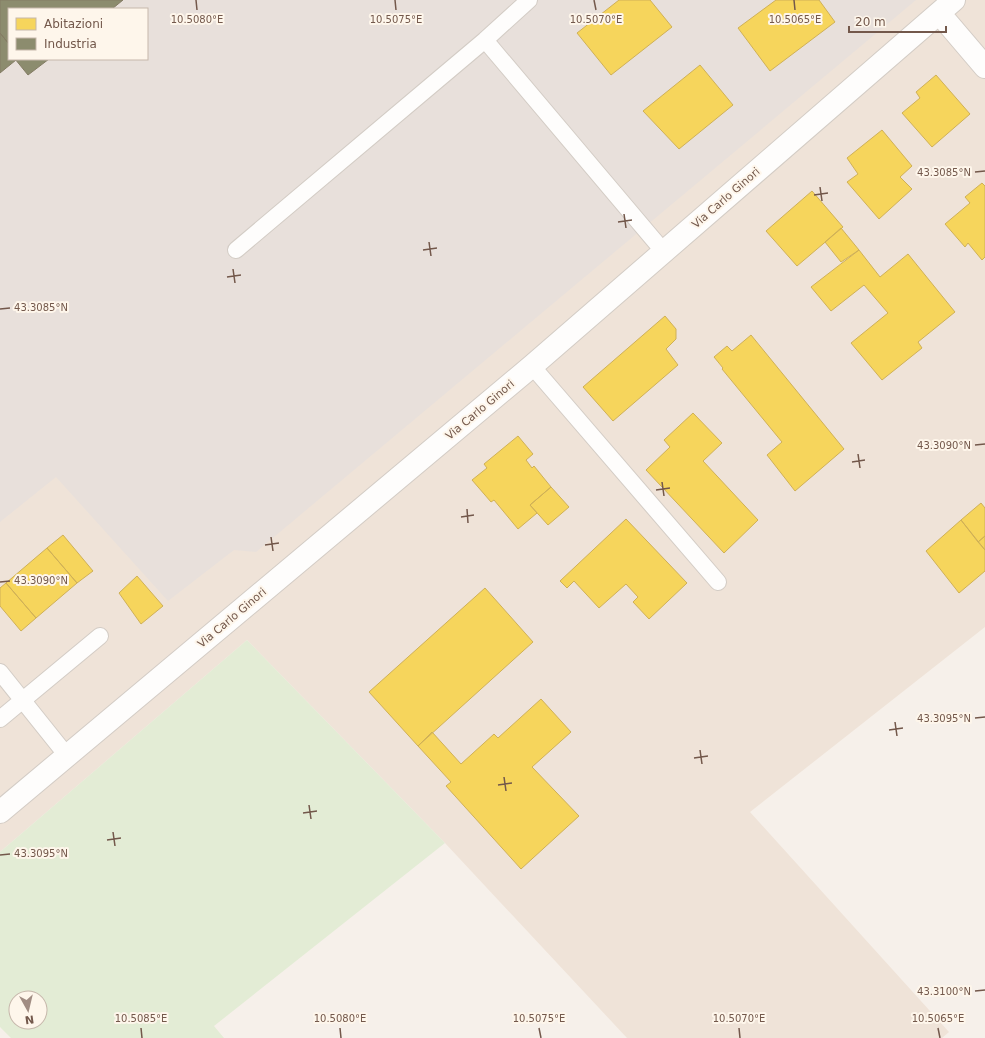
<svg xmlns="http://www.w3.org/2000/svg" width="985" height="1038" font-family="'DejaVu Sans',sans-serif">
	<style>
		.residential { fill: #efe3d8; fill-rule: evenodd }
		.industrial { fill: #e8e0db; fill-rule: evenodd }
		.green { fill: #e3ecd5; fill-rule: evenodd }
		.homes { fill: #f6d55c; stroke: #cfb057 }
		.industry { fill: #8c8c6e; stroke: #847c64 }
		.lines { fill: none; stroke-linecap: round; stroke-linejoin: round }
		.lane-casing { stroke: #d3ccc5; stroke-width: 18 }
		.street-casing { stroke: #d3ccc5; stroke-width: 24 }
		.lane { stroke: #fefdfc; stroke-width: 16 }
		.street { stroke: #fefdfc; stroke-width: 22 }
		.ticks { fill: none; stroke: #73584b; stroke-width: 1.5 }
		.labels { text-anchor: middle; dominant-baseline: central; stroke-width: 4; stroke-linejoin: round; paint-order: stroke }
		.street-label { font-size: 11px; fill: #73584b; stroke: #fef6eb }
		.ticks-label { font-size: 10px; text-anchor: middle; fill: #73584b; stroke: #fef6eb; stroke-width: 4; stroke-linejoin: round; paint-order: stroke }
	</style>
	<rect width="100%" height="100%" fill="#f6f0ea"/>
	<!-- residential -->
	<path class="residential" d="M 0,0 L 985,0 L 985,627 L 750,812 L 949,1032 L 942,1038 L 627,1038 L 445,843 L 247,640 L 0,852 ZM 9,9 L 147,9 L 147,59 L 9,59 Z"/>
	<!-- industrial -->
	<path class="industrial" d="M 0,0 L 916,0 L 256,552 L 234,550 L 168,601 L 56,477 L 0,522 ZM 9,9 L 147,9 L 147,59 L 9,59 Z"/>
	<!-- green -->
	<path class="green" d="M 247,640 L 445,843 L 214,1026 L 224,1038 L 11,1038 L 0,1027 L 0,852 ZM 16,998 L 40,998 L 40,1022 L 16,1022 Z"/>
	<!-- homes -->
	<path class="homes" d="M 619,0 L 650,0 L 672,27 L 611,75 L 577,33 Z
		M 776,0 L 819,0 L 835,22 L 770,71 L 738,28 Z
		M 700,65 L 733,105 L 679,149 L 643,111 Z
		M 936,75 L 970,114 L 932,147 L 902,113 L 920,98 L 916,92 Z
		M 882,130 L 912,166 L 900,177 L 912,189 L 879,219 L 847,182 L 858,174 L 847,158 Z
		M 982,183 L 985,186 L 985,257 L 982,260 L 968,243 L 965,247 L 945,224 L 970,203 L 965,197 Z
		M 812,191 L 843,227 L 797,266 L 766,231 Z
		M 841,228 L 859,250 L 841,262 L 825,242 Z
		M 859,250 L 880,277 L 908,254 L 955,312 L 918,342 L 922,348 L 882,380 L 851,343 L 888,313 L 864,285 L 831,311 L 811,287 Z
		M 665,316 L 676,329 L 676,339 L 666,349 L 678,365 L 613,421 L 583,387 Z
		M 751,335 L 844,449 L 795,491 L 767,455 L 782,442 L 722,369 L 723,368 L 714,357 L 727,346 L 732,351 Z
		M 693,413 L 722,443 L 703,461 L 758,520 L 724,553 L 646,470 L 670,447 L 664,440 Z
		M 518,436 L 533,454 L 526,460 L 532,468 L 534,466 L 551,487 L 530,505 L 537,513 L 518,529 L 494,500 L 491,502 L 472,480 L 487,468 L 484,464 Z
		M 551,487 L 569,507 L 548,525 L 530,505 Z
		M 981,503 L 985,508 L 985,536 L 978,542 L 961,520 Z
		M 626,519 L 687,583 L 649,619 L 633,602 L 638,597 L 626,584 L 599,608 L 574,581 L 567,588 L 560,581 Z
		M 961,520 L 985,550 L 985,571 L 959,593 L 926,551 Z
		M 63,535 L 93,571 L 77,583 L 47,548 Z
		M 985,536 L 985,550 L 978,542 Z
		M 47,548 L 77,583 L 36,618 L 6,583 Z
		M 137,576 L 163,606 L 141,624 L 119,593 Z
		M 6,583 L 36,618 L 21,631 L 0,606 L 0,588 Z
		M 485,588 L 533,642 L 418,746 L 369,692 Z
		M 541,699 L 571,732 L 532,767 L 579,816 L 521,869 L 446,786 L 451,782 L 418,746 L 432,732 L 461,764 L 494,734 L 498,738 Z"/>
	<!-- industry -->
	<path class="industry" d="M 0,0 L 123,0 L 112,9 L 9,9 L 9,44 L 0,33 Z
		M 0,33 L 9,44 L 9,59 L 16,60 L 0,73 Z
		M 15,59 L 49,59 L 28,75 Z"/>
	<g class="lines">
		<defs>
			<path id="lane" d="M 529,0 L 485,40 L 664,252
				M 236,250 L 485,40
				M 532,366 L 718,582
				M 0,672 L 68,757
				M 0,719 L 100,636"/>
			<path id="street" d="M 939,13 L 985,67
				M 0,812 L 532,366 L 954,0"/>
		</defs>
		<!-- lane casing -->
		<use href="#lane" class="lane-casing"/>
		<!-- street casing -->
		<use href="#street" class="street-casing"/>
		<!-- lane -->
		<use href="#lane" class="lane"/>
		<!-- street -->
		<use href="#street" class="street"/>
	</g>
	<!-- ticks -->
	<path class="ticks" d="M 196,0 L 197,10M 395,0 L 396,10M 594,0 L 596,10M 794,0 L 795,10M 975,172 L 985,171M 820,187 L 822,201M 814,195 L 828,193M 624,214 L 626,228M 618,222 L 632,220M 429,242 L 431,256M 423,250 L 437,248M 233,269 L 235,283M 227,277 L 241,275M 0,309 L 10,308M 975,445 L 985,444M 858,454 L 860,468M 852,462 L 865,460M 662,482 L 664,496M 656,490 L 670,488M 467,509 L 468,523M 461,517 L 474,515M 271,537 L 273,551M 265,545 L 279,543M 0,582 L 10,581M 975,718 L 985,717M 895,722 L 897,736M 889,730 L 903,728M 700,750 L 702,764M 694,758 L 708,756M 504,777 L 506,791M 498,785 L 512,783M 309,805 L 311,819M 303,813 L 317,811M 113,832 L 115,846M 107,840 L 121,838M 0,855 L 10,854M 975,991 L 985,990M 141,1028 L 142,1038M 340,1028 L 341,1038M 539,1028 L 541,1038M 739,1028 L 740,1038M 938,1028 L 940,1038"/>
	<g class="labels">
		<!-- street labels -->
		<g class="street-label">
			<text transform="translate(726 198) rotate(-41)">Via Carlo Ginori</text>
			<text transform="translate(480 410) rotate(-40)">Via Carlo Ginori</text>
			<text transform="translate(232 618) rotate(-40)">Via Carlo Ginori</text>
		</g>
	</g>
	<g class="ticks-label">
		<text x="197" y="23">10.5080°E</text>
		<text x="396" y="23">10.5075°E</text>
		<text x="596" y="23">10.5070°E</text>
		<text x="795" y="23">10.5065°E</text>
		<text x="944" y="176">43.3085°N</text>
		<text x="41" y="311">43.3085°N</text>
		<text x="944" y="449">43.3090°N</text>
		<text x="41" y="584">43.3090°N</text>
		<text x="944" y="722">43.3095°N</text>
		<text x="41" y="857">43.3095°N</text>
		<text x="944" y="995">43.3100°N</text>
		<text x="141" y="1022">10.5085°E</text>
		<text x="340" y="1022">10.5080°E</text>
		<text x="539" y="1022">10.5075°E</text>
		<text x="739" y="1022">10.5070°E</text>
		<text x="938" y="1022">10.5065°E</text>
	</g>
	<!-- legend -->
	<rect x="8" y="8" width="140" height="52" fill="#fef6eb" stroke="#c6b7ab"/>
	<rect x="16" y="18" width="20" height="12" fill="#f6d55c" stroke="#c6b7ab"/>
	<text x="44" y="28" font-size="12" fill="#73584b">Abitazioni</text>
	<rect x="16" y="38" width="20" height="12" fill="#8c8c6e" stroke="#c6b7ab"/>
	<text x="44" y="48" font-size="12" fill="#73584b">Industria</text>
	<!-- north arrow -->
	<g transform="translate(28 1010) rotate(172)"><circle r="19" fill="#fef6eb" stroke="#c6b7ab"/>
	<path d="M0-3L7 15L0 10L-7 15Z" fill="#a18d83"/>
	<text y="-6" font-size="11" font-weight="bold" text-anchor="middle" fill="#73584b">N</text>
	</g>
	<!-- scale -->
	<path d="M849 26v6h97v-6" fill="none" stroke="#73584b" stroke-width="2"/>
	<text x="855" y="26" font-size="12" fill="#73584b" stroke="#fef6eb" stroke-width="3" paint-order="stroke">20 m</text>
</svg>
